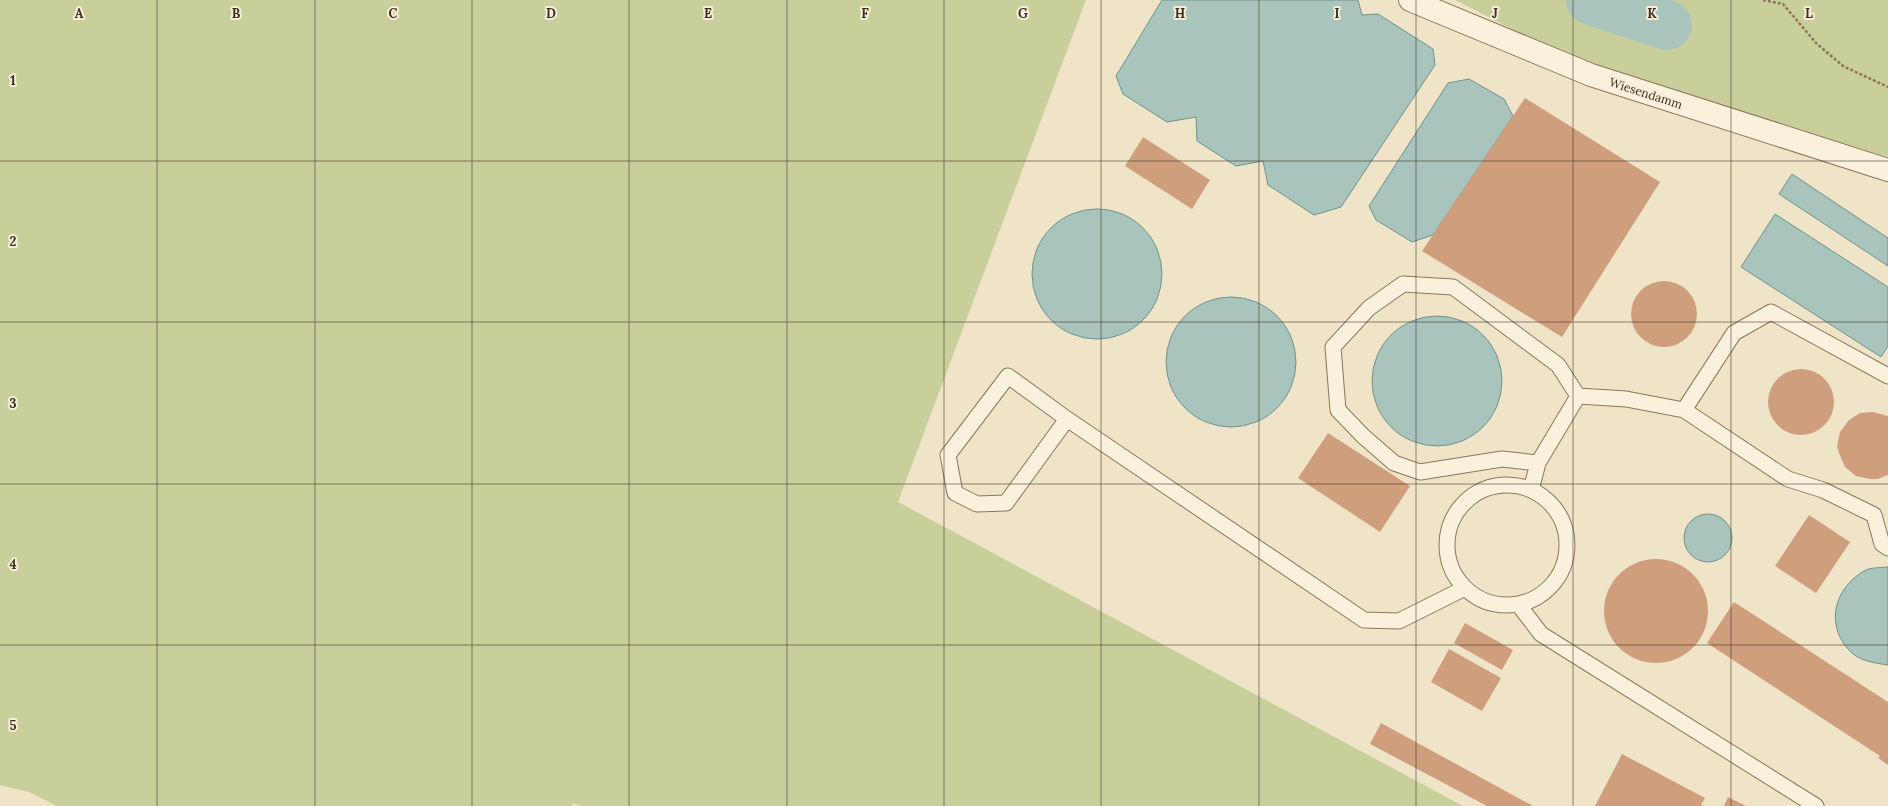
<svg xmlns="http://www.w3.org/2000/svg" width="1888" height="806" font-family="Lora,serif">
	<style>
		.green { fill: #c9cf9b }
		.water { fill: #a9c4bc; stroke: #6f938a }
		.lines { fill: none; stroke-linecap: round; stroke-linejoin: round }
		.river { stroke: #a9c4bc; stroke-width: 50 }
		.building { fill: #cf9f7d }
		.service-casing { stroke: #8d765c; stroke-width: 17 }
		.minor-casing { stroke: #8d765c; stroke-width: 24 }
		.path { stroke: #8d765c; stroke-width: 2.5; stroke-dasharray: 3 2; stroke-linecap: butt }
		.service { stroke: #faf1dc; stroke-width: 15 }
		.minor { stroke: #faf1dc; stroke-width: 22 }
		.grid { fill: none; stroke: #3d2e20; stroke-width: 1; stroke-opacity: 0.55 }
		.labels { text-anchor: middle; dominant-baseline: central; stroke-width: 4; stroke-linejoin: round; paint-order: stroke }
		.street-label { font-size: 12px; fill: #3d2e20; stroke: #f7eed8 }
		.grid-label { font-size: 13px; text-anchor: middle; font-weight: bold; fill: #3d2e20; stroke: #f7eed8; stroke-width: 4; stroke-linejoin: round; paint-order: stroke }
	</style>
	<rect width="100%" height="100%" fill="#f0e4c8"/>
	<!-- green -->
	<path class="green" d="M 0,0 L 1086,0 L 898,502 L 1463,806 L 581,806 L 573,803 L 572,806 L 57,806 L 29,792 L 0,785 Z
		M 1455,0 L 1888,0 L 1888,157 L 1594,71 Z"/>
	<!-- water -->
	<path class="water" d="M 1162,0 L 1358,0 L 1362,15 L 1378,14 L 1433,49 L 1435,65 L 1341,207 L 1314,215 L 1268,185 L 1263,161 L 1236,166 L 1197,141 L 1196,117 L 1167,122 L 1123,94 L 1116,76 Z
		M 1469,79 L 1504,99 L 1513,116 L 1433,235 L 1412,242 L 1376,220 L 1369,206 L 1448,83 Z
		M 1792,174 L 1888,238 L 1888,266 L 1779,194 Z
		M1032 274a65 65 0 1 1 130 0a65 65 0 1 1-130 0Z
		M 1775,214 L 1888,287 L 1888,346 L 1881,357 L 1741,267 Z
		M1166 362a65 65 0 1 1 130 0a65 65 0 1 1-130 0Z
		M1372 381a65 65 0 1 1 130 0a65 65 0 1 1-130 0Z
		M1684 538a24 24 0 1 1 48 0a24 24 0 1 1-48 0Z
		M 1888,567 L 1888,665 C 1874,663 1858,661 1848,649 C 1825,623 1835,588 1864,571 C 1870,567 1881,568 1888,567 Z"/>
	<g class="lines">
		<!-- river -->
		<path class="river" d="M 1591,0 L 1667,25"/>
	</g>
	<!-- building -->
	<path class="building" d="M 1525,98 L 1660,182 L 1562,337 L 1422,251 Z
		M 1143,137 L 1210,180 L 1192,209 L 1125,166 Z
		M1631 314a33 33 0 1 1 66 0a33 33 0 1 1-66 0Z
		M1768 402a33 33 0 1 1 66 0a33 33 0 1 1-66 0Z
		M 1873,412 L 1888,416 L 1888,475 L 1878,479 L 1870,479 L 1856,476 L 1845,467 L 1839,453 L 1837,446 L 1840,432 L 1849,420 L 1860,413 Z
		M 1328,433 L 1410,486 L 1380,532 L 1298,478 Z
		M 1809,515 L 1850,542 L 1816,593 L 1775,566 Z
		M1604 611a52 52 0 1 1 104 0a52 52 0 1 1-104 0Z
		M 1734,602 L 1888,702 L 1888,765 L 1878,758 L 1880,756 L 1707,643 Z
		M 1465,623 L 1513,650 L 1502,670 L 1454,643 Z
		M 1449,649 L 1501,678 L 1482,711 L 1431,682 Z
		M 1381,723 L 1533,806 L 1487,806 L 1370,744 Z
		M 1622,754 L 1705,798 L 1701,805 L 1704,806 L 1595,806 Z
		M 1728,797 L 1746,806 L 1724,806 Z"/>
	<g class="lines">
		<defs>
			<path id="service" d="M 1578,396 L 1626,399 L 1684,410 L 1788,479 L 1823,490 L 1874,515 L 1882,544 L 1888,548
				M 1684,410 L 1734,333 L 1771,312 L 1888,376
				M 1067,419 L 1006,503 L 977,504 L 955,493 L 948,455 L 1008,376 L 1067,419 L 1364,620 L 1399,621 L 1465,588
				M1447 545a60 60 0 1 1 120 0a60 60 0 1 1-120 0Z
				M 1531,490 L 1538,463 L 1578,396 L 1558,365 L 1453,287 L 1403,284 L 1369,308 L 1333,347 L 1338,410 L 1363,436 L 1394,463 L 1420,472 L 1502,459 L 1538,463
				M 1518,604 L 1541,634 L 1816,806"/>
			<path id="minor" d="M 1410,0 L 1591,75 L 1888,170"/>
		</defs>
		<!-- service casing -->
		<use href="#service" class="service-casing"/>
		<!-- minor casing -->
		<use href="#minor" class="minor-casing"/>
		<!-- path -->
		<path class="path" d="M 1763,0 L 1783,4 L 1816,43 L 1843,66 L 1888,87"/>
		<!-- service -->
		<use href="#service" class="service"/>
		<!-- minor -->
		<use href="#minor" class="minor"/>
	</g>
	<!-- grid -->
	<path class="grid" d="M 157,0 L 157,806M 315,0 L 315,806M 472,0 L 472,806M 629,0 L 629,806M 787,0 L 787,806M 944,0 L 944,806M 1101,0 L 1101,806M 1259,0 L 1259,806M 1416,0 L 1416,806M 1573,0 L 1573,806M 1731,0 L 1731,806M 0,161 L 1888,161M 0,322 L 1888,322M 0,484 L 1888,484M 0,645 L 1888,645"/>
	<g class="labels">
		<!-- street labels -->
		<g class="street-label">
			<text transform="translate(1646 93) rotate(18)">Wiesendamm</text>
		</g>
	</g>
	<g class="grid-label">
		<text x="79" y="18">A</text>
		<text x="236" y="18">B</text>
		<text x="393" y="18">C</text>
		<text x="551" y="18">D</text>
		<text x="708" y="18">E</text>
		<text x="865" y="18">F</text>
		<text x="1023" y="18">G</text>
		<text x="1180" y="18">H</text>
		<text x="1337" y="18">I</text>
		<text x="1495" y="18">J</text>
		<text x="1652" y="18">K</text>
		<text x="1809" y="18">L</text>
		<text x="13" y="85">1</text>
		<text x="13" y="246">2</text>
		<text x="13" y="408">3</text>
		<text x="13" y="569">4</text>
		<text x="13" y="730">5</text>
	</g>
</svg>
